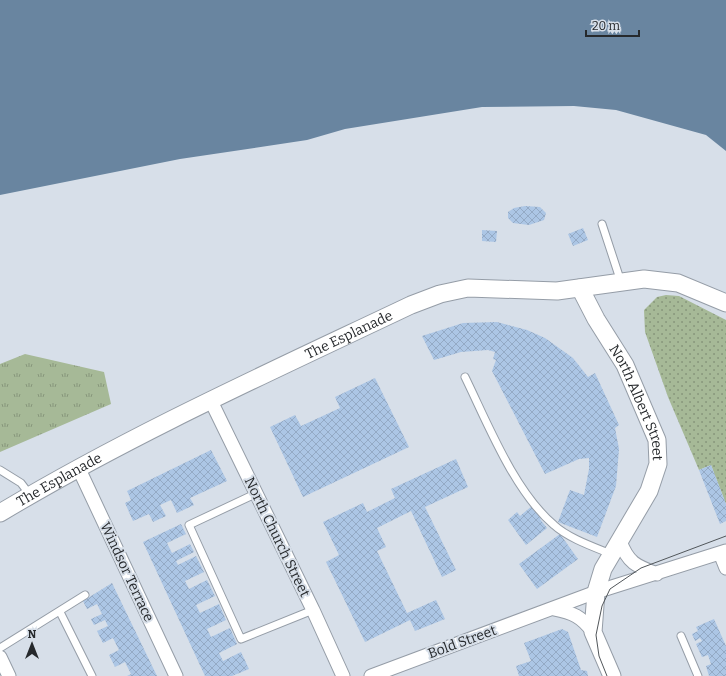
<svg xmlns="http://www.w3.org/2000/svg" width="726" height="676" font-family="Bitter,serif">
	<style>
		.grass { fill: url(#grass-tufts) }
		.park { fill: url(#park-dots) }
		.water { fill: #6985a0 }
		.building { fill: url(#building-cross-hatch) }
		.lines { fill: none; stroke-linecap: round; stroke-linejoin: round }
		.service-casing { stroke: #959da7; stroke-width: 9 }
		.minor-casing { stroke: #959da7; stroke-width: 15 }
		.tertiary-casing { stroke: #959da7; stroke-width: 19 }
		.service { stroke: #fff; stroke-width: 7 }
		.minor { stroke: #fff; stroke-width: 13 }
		.tertiary { stroke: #fff; stroke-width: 17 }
		.tram { stroke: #51565a; stroke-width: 1 }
		.labels { text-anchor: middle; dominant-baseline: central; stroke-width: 4; stroke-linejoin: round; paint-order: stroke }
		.street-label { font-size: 14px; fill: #26292c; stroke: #d7dfe9 }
	</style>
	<defs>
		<pattern id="grass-tufts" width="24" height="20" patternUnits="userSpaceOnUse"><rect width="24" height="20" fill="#a6b997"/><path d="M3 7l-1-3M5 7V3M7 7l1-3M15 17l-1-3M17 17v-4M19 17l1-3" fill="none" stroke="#87967b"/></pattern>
		<pattern id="park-dots" width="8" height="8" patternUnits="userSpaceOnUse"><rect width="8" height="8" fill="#a6b997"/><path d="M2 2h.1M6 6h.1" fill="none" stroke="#87967b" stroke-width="1.8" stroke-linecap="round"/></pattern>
		<pattern id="building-cross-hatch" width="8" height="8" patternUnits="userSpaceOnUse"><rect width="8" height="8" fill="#acc6e5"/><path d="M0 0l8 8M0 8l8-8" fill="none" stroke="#94aac5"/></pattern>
	</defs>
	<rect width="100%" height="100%" fill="#d7dfe9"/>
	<!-- grass -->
	<path class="grass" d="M 25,354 L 104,372 L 111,404 L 0,452 L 0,364 Z"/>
	<!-- park -->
	<path class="park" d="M 666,295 L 679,296 L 726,320 L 726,504 L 711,465 L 699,470 L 668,397 L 645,332 L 644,310 L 657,297 Z"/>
	<!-- water -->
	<path class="water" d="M 0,0 L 726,0 L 726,151 L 706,135 L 616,110 L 574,106 L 482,107 L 345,129 L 307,140 L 180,159 L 0,195 Z"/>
	<!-- building -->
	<path class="building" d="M 525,206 L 540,207 L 546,213 L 544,220 L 529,225 L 513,223 L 508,218 L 508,212 L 514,208 Z
		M 583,228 L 588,240 L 573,246 L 568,234 Z
		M 482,230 L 497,231 L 496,242 L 482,241 Z
		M 497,322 L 527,330 L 545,338 L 573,358 L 588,377 L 595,373 L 619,425 L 615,428 L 619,449 L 616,486 L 597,537 L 558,522 L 570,490 L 584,495 L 589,469 L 589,458 L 579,459 L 545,474 L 492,371 L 496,360 L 493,359 L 495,352 L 488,350 L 461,352 L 434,360 L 422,336 L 463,323 Z
		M 375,378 L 409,447 L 303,497 L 270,427 L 295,415 L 301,426 L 340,408 L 335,397 Z
		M 211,450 L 227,481 L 190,498 L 194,505 L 177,513 L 171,500 L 160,505 L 166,516 L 153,522 L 149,514 L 133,521 L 125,503 L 131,500 L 127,491 Z
		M 456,459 L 468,487 L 425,507 L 456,570 L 442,577 L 411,511 L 377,528 L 386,547 L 377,551 L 407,613 L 436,600 L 445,619 L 415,631 L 410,620 L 365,642 L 326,562 L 339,555 L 323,522 L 363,503 L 367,512 L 395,498 L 391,489 Z
		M 711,465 L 726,504 L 726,521 L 720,524 L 699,470 Z
		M 532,506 L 542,517 L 540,519 L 547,528 L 526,545 L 508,520 L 517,512 L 520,516 Z
		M 181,524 L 186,534 L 167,543 L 172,553 L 190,544 L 194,552 L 176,561 L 178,565 L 196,556 L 204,572 L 185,581 L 189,589 L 207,580 L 215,596 L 196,605 L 200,613 L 219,604 L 226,620 L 207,629 L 211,637 L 230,628 L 237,644 L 219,653 L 223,661 L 241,652 L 249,669 L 232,676 L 205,676 L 143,542 Z
		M 560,534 L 578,559 L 537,589 L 519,564 Z
		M 112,583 L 125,610 L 157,676 L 127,676 L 131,674 L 125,662 L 115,667 L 109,655 L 119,650 L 113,638 L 103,643 L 97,631 L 108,626 L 105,620 L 94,625 L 91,619 L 102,614 L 97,604 L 87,609 L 83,601 Z
		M 714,619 L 726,646 L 726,676 L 709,676 L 706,666 L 711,664 L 708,655 L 702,657 L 696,644 L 702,641 L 700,638 L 695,641 L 692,634 L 698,631 L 696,627 Z
		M 562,629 L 568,632 L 581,670 L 587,671 L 588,676 L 519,676 L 516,666 L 531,661 L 524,643 Z"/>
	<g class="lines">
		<defs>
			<path id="service" d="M 602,224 L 621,282
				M 465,377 C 488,424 514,491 554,525 C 568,538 594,547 611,554
				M 0,470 L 21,483 L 30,495
				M 255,494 L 189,525 L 241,639 L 313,610
				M 60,612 L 92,676
				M 681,636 L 698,676
				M 0,648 L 85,595"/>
			<path id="minor" d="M 210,399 L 313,610 L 343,676
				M 78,467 L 176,676
				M 620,541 C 628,563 636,566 657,574
				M 720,553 L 726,568
				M 554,609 C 573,613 581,616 593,632
				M 0,657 L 9,676
				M 371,676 L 596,592 L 726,551"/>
			<g id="tertiary">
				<path id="s1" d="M 580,288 L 596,319 L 625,365 L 657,440 L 658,464 L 649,491 L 603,569 L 596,592 L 593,632 L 612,676"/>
				<path id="s2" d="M 0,513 C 132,434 272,371 411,305 L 440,294 L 468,288 L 557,291 L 644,279 L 678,283 L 726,303"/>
			</g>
		</defs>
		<!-- service casing -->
		<use href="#service" class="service-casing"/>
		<!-- minor casing -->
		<use href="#minor" class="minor-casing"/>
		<!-- tertiary casing -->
		<use href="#tertiary" class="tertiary-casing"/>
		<!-- service -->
		<use href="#service" class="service"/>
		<!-- minor -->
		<use href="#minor" class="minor"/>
		<!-- tertiary -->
		<use href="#tertiary" class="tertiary"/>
		<!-- tram -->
		<path class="tram" d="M 607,676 L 599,656 L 596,635 L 602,606 L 610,589 L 641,568 L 726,536"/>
	</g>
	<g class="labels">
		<!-- street labels -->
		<g class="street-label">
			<text stroke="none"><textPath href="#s2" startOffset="392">The Esplanade</textPath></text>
			<text stroke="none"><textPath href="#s1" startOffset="129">North Albert Street</textPath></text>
			<text stroke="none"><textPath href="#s2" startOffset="68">The Esplanade</textPath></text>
			<text transform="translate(277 537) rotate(64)">North Church Street</text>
			<text transform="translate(127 572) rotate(65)">Windsor Terrace</text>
			<text transform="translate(462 642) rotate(-20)">Bold Street</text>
		</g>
	</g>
	<!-- north arrow -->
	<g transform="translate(32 644)" stroke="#d7dfe9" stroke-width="3" paint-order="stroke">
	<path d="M0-3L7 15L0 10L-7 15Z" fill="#26292c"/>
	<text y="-6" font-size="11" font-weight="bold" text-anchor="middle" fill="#26292c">N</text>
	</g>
	<!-- scale -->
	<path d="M586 30v6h53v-6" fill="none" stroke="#26292c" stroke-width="2"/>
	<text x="592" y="30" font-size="12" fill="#26292c" stroke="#d7dfe9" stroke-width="3" paint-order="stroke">20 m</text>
</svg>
